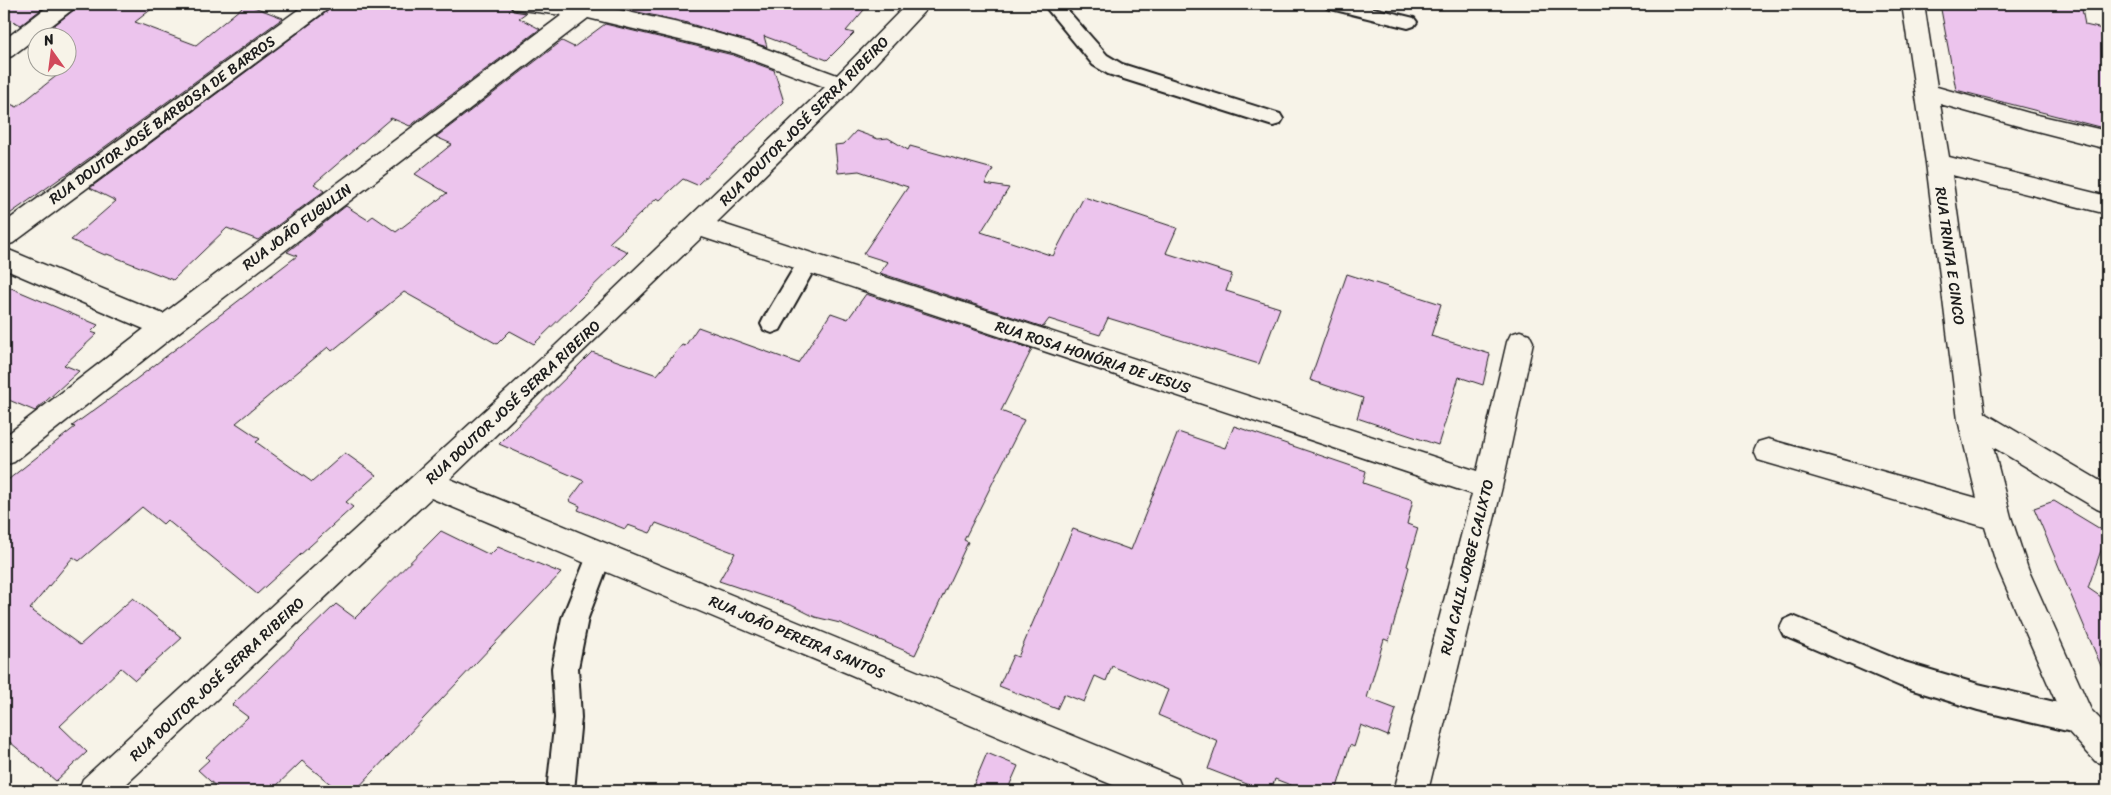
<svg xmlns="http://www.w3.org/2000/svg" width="2111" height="795" font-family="Sriracha,sans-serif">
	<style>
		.building { fill: #ecc4ed; stroke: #1c1c1c }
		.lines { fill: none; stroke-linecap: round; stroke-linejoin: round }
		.service-casing { stroke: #1c1c1c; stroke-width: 4 }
		.minor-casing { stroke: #1c1c1c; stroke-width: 3 }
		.service { fill: #f7f3e8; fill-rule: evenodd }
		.minor { fill: #f7f3e8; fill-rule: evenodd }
		.labels { text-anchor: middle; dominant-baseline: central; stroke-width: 4; stroke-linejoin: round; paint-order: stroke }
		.street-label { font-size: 15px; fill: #1c1c1c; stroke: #f7f3e8 }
	</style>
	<rect width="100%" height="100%" fill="#f7f3e8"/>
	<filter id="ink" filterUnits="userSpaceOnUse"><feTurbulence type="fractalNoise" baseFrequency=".02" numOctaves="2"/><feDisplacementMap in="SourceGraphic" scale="10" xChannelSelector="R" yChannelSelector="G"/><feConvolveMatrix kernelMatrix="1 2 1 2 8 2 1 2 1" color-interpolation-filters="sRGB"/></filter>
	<g filter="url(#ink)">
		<!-- building -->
		<path class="building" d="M 4,4 L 48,4 L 21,25 L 4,17 Z
			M 78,4 L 158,4 L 135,22 L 196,45 L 246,4 L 283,18 L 66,175 L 65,175 L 4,218 L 4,101 L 17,107 L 74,62 L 68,60 L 68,38 L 47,38 L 49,36 L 43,34 L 74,10 Z
			M 333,4 L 508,4 L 513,11 L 526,13 L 519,18 L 540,29 L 410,126 L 391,118 L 314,184 L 324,191 L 258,240 L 227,228 L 173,280 L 107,254 L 105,255 L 71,240 L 116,201 L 90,188 L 329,10 Z
			M 631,4 L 869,4 L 846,31 L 854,33 L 827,60 L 764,36 L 767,47 L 684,22 L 624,9 Z
			M 1940,4 L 2081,4 L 2085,25 L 2107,30 L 2107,129 L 1956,90 Z
			M 605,24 L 733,55 L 774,70 L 784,102 L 697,185 L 683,179 L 660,200 L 657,198 L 609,243 L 628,252 L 534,344 L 510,331 L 497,344 L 404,292 L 332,351 L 328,347 L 236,423 L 260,439 L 256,442 L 312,482 L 345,453 L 376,475 L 346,502 L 353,507 L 257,594 L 167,520 L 163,524 L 142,507 L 79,561 L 73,557 L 30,609 L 80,645 L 133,598 L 182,638 L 135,680 L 121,668 L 60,726 L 87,752 L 56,781 L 4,737 L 4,483 L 75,427 L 72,426 L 122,390 L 297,256 L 287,252 L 346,206 L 368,220 L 373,216 L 396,232 L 447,193 L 415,174 L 452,144 L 436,137 L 562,41 L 574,47 Z
			M 856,131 L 878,139 L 888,138 L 908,150 L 910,146 L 993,169 L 985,184 L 1009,188 L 981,232 L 1053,256 L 1084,197 L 1177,228 L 1166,253 L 1232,274 L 1226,291 L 1280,308 L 1259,364 L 1108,318 L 1100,335 L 1049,319 L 1043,327 L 880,273 L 888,262 L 863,254 L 908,187 L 859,171 L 838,173 L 835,145 L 844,144 Z
			M 1347,274 L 1441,304 L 1431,336 L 1490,354 L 1483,385 L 1459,377 L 1438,445 L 1357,418 L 1363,398 L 1310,380 Z
			M 4,285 L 98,325 L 91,332 L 97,334 L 64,365 L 79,371 L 35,411 L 4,398 Z
			M 866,294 L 1032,349 L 1001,411 L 1024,420 L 964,540 L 968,542 L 915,655 L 840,623 L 815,617 L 793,606 L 719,581 L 735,553 L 656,523 L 650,533 L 628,525 L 625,529 L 578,510 L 580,506 L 569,501 L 584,481 L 499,444 L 592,352 L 657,375 L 682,345 L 685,346 L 698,327 L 798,363 L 831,313 L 848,319 Z
			M 1234,426 L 1366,471 L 1363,483 L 1413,500 L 1407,524 L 1418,528 L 1407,566 L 1409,567 L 1389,641 L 1384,639 L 1367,698 L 1396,709 L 1388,736 L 1361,725 L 1354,747 L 1350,745 L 1336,791 L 1306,791 L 1275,779 L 1271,791 L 1265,791 L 1208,769 L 1218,741 L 1158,715 L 1168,690 L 1112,666 L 1106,681 L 1095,676 L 1084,702 L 1064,694 L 1057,709 L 999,686 L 1013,655 L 1018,657 L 1073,529 L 1131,550 L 1178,432 L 1225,448 Z
			M 2054,501 L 2107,533 L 2088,588 L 2107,601 L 2107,680 L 2034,508 Z
			M 441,531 L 490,555 L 498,547 L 561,573 L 355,791 L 339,791 L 302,761 L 271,791 L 221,791 L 198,770 L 209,760 L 206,757 L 248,717 L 232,705 L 336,604 L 355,618 Z
			M 987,753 L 1018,766 L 1007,791 L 971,791 Z"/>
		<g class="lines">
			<defs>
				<path id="service" d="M 1043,4 L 1062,4 L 1107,55 L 1122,64 L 1280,114 L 1283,119 L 1280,124 L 1273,126 L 1108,74 L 1093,65 Z
					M 1324,4 L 1357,4 L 1414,18 L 1417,22 L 1414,26 L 1408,28 L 1327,8 Z
					M 808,254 L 815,256 L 818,262 L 815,268 L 780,330 L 772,333 L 764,330 L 761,324 L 764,318 L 801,256 Z
					M 600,543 L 609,546 L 612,554 L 588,618 L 578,668 L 581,718 L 574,791 L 547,791 L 555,718 L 552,668 L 562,618 L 591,546 Z
					M 1793,616 L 1901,661 L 1978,684 L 2080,708 L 2089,712 L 2093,721 L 2089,730 L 2080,734 L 1978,710 L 1900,686 L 1784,636 L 1780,628 L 1784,620 Z"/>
				<path id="minor" d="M 51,4 L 76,4 L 73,9 L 12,56 L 4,59 L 4,40 Z
					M 306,4 L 331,4 L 328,9 L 13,243 L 4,246 L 4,223 Z
					M 510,4 L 603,4 L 601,6 L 683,24 L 748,42 L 837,75 L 907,4 L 931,4 L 850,91 L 717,222 L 1477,471 L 1507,342 L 1511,334 L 1520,331 L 1529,334 L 1533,342 L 1502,487 L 1428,791 L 1394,791 L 1472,494 L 702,237 L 450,479 L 1178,779 L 1183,791 L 1127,791 L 431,498 L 119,791 L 78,791 L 83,779 L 556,345 L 825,87 L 734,53 L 588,18 L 175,335 L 14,462 L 4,465 L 4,437 L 144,329 L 4,269 L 4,248 L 163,314 L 562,15 L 513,9 Z
					M 1902,4 L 1924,4 L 1937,87 L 2029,113 L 2107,131 L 2107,149 L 2029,129 L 1940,104 L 1949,157 L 2107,196 L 2107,214 L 1952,175 L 1985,413 L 2107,485 L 2107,513 L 2097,509 L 1993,447 L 2011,517 L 2028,569 L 2091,710 L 2107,726 L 2107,765 L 2095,761 L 2069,732 L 1998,569 L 1985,527 L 1768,463 L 1758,460 L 1754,451 L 1758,442 L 1768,439 L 1977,498 L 1958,420 L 1926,163 Z"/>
			</defs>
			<!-- service casing -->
			<use href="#service" class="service-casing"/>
			<!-- minor casing -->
			<use href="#minor" class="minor-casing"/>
			<!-- service -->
			<use href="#service" class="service"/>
			<!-- minor -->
			<use href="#minor" class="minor"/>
		</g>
	</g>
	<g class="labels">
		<!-- street labels -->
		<g class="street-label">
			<text transform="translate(162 120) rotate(-36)">RUA DOUTOR JOSÉ BARBOSA DE BARROS</text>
			<text transform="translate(804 121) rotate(-45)">RUA DOUTOR JOSÉ SERRA RIBEIRO</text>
			<text transform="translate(297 227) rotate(-37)">RUA JOÃO FUGULIN</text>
			<text transform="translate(1950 256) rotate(82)">RUA TRINTA E CINCO</text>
			<text transform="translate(1093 357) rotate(18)">RUA ROSA HONÓRIA DE JESUS</text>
			<text transform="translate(513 402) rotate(-43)">RUA DOUTOR JOSÉ SERRA RIBEIRO</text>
			<text transform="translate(1467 567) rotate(-76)">RUA CALIL JORGE CALIXTO</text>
			<text transform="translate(797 637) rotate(23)">RUA JOÃO PEREIRA SANTOS</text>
			<text transform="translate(217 679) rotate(-43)">RUA DOUTOR JOSÉ SERRA RIBEIRO</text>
		</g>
	</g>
	<!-- margin -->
	<rect width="2111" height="795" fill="none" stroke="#f7f3e8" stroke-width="20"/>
	<rect x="10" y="10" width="2091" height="775" fill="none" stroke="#1c1c1c" stroke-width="2" filter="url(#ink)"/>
	<!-- north arrow -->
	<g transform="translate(52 52) rotate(346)"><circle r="24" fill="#f7f3e8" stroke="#9f9d96"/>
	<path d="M0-4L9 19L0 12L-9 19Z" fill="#d1495b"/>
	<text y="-8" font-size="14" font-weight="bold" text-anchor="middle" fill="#1c1c1c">N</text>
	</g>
</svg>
